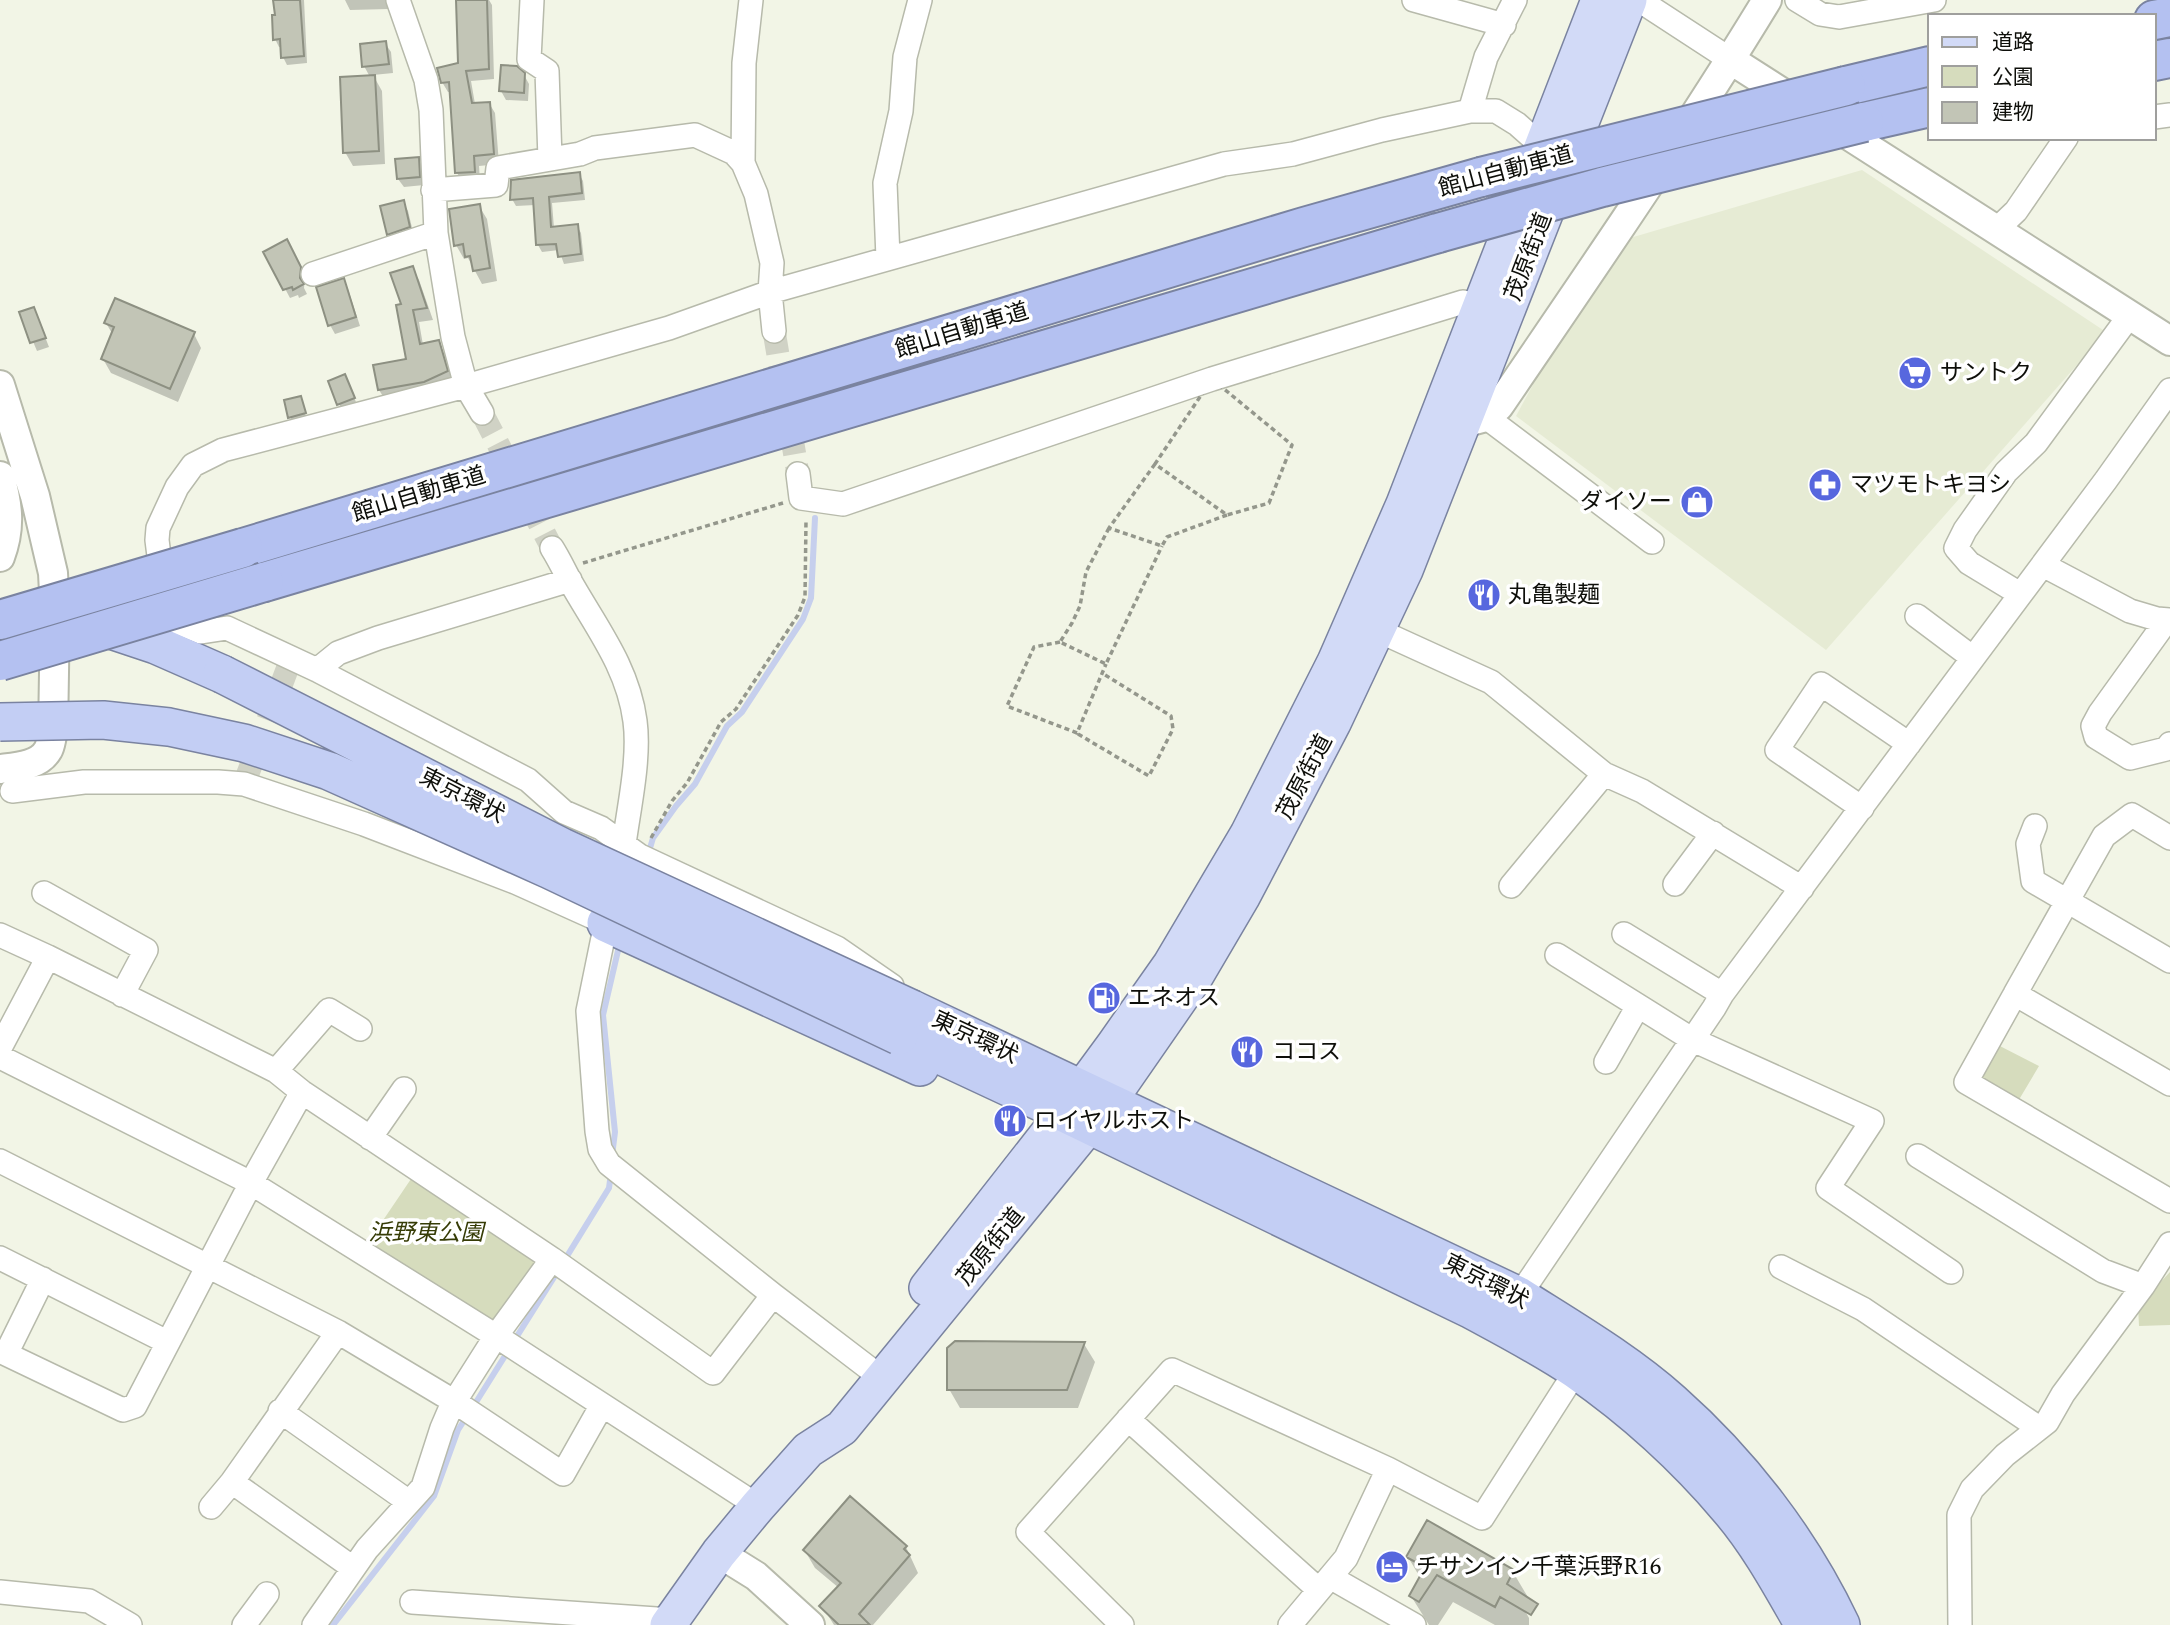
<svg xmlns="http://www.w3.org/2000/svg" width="2170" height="1625" font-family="Spectral,'Noto Sans JP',serif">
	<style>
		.built { fill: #e6ebd4 }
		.green { fill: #d6dcbd }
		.shadow { fill: #0003 }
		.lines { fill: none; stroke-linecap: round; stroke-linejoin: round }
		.stream { stroke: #c6cfed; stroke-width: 6 }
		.building { fill: #c2c5b6; stroke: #8d9082; stroke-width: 2 }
		.minor-tunnel { stroke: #d0d2c5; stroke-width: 23; stroke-dasharray: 23 11; stroke-linecap: butt }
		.minor-casing { stroke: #b7baab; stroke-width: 26 }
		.tertiary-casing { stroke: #b7baab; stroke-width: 32 }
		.primary-casing { stroke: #7a83a0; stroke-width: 38 }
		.trunk-casing { stroke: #7a83a0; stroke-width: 40 }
		.motorway-casing { stroke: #7a83a0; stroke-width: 42 }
		.path { stroke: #94978c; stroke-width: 3.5; stroke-dasharray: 5 3.5; stroke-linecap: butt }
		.minor { stroke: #fff; stroke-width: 23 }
		.tertiary { stroke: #fff; stroke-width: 28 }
		.primary { stroke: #d2daf7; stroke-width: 35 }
		.trunk { stroke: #c3cef4; stroke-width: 37 }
		.motorway { stroke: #b4c1f1; stroke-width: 38 }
		.trunk-bridge-casing { stroke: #7a83a0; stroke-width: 40; stroke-linecap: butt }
		.motorway-bridge-casing { stroke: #7a83a0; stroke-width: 42; stroke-linecap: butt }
		.trunk-bridge { stroke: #c3cef4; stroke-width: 37 }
		.motorway-bridge { stroke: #b4c1f1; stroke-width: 38 }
		.labels { text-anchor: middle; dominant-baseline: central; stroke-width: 7; stroke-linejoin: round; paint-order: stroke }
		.street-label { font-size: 23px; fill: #0e0f0a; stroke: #fff }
		.poi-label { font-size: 23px; fill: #0e0f0a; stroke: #fff; text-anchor: start }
		.park-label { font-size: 23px; font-style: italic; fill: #363c06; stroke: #fff }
	</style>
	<rect width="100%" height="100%" fill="#f2f5e6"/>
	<!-- built -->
	<path class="built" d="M 1862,170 L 2106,332 L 1826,650 L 1516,416 L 1542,368 L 1630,238 Z"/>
	<!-- green -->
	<path class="green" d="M 1994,1043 L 2039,1066 L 2017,1103 L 1983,1085 L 1979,1069 Z
		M 413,1176 L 540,1264 L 507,1316 L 488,1319 L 367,1244 Z
		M 2170,1272 L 2170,1325 L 2139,1326 L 2138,1306 Z"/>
	<!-- shadow -->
	<path class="shadow" d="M 275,0 L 304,0 L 307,63 L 287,65 L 283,57 L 282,47 L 279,47 L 275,39 L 277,16 Z
		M 345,0 L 392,0 L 389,9 L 350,10 Z
		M 458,0 L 489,0 L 492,5 L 494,79 L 471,81 L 475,104 L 489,103 L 495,113 L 499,164 L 479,166 L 480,182 L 463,183 L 457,173 L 451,92 L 448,92 L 442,82 L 460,64 Z
		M 385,43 L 391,52 L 393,73 L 373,75 L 382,91 L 385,164 L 353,166 L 345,152 L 370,77 L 364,66 Z
		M 524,75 L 529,84 L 528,101 L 506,100 L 501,91 Z
		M 418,159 L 423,167 L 424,185 L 404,187 L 398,179 Z
		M 579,174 L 583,181 L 585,200 L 552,203 L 554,228 L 577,226 L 581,233 L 584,261 L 564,264 L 559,250 L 542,252 L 538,245 L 535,205 L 516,206 L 512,199 Z
		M 403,202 L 408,211 L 414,236 L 394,242 L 389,234 Z
		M 479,206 L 487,219 L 497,281 L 482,284 L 468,258 L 464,259 L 456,245 Z
		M 286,242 L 305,278 L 304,288 L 307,294 L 299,298 L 298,295 L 290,298 L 266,253 Z
		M 412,268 L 419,280 L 433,320 L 419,322 L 423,345 L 438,342 L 445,354 L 453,384 L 386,401 L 379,390 L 408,360 L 403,306 Z
		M 343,281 L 348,289 L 360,326 L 335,334 L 330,325 Z
		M 34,309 L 49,347 L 37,351 L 21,313 Z
		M 106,323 L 194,334 L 201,348 L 178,402 L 111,373 L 103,359 L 113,335 Z
		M 349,385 L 358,407 L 344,413 L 339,404 Z
		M 302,401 L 306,417 L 292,421 L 290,417 Z
		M 1084,1344 L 1095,1362 L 1078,1408 L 960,1408 L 949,1389 Z
		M 906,1547 L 918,1573 L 873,1625 L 834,1625 L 822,1606 L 839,1588 L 815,1568 L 805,1551 Z
		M 1408,1557 L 1513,1572 L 1529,1599 L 1524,1609 L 1529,1618 L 1529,1625 L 1495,1625 L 1453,1602 L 1438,1625 L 1429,1625 L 1411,1596 L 1421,1579 Z"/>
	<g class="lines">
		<!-- stream -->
		<path class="stream" d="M 648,855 L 653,838 L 676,806 L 695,784 L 727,726 L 742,712 L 803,619 L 811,598 L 815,518
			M 612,1156 L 615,1132 L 603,1015 L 620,942
			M 564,1261 L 609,1188 L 611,1173
			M 514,1341 L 558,1271
			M 473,1407 L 508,1351
			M 333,1625 L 434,1496 L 458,1430 L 467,1416"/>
	</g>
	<!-- building -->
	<path class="building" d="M 273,0 L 300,0 L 304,56 L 281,58 L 280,39 L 273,40 L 272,15 L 275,15 Z
		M 456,0 L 487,0 L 489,69 L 466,71 L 472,103 L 490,102 L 494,154 L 474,156 L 475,172 L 455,173 L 449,82 L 441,83 L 437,68 L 458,63 Z
		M 386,41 L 389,64 L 362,67 L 360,44 Z
		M 501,65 L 517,66 L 525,73 L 524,93 L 499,91 Z
		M 375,75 L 379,151 L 343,153 L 340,77 Z
		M 419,157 L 420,177 L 397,179 L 395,159 Z
		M 580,172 L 582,193 L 549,197 L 551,227 L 578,224 L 581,254 L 558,257 L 556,244 L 536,245 L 533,198 L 510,200 L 511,180 Z
		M 404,200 L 410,227 L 387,235 L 380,206 Z
		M 480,204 L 490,268 L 473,271 L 470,256 L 465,257 L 463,244 L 454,246 L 449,209 Z
		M 287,239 L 301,267 L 300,278 L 304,284 L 293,290 L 292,287 L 283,290 L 263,252 Z
		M 413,266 L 427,308 L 413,310 L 420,344 L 439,340 L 448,371 L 424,382 L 378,390 L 373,365 L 406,359 L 396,305 L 401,304 L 390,273 Z
		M 344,278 L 356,317 L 328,326 L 316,287 Z
		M 115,298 L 195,332 L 170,389 L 101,359 L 114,327 L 104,323 Z
		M 34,307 L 46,338 L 30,343 L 19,312 Z
		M 345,374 L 355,398 L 337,405 L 328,381 Z
		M 301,396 L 306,413 L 288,418 L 284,400 Z
		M 955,1341 L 1085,1342 L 1067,1390 L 947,1390 L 947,1348 Z
		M 850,1496 L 907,1546 L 904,1549 L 910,1555 L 859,1614 L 870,1625 L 839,1625 L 819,1606 L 841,1583 L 803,1550 Z
		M 1427,1520 L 1514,1570 L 1507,1584 L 1538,1604 L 1531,1615 L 1500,1597 L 1495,1607 L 1437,1575 L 1419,1602 L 1409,1596 L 1425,1567 L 1406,1557 Z"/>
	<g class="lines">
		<!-- minor-tunnel -->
		<path class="minor-tunnel" d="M 774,331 L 798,474
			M 482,413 L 552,548
			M 244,784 L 291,659"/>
		<defs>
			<path id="minor" d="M 398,0 L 426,80 L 431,110 L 436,233 L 453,337 L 466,386 L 482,413
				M 532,0 L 529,59 L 547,71 L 550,159
				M 751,0 L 744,63 L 743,163 L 756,194 L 772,263 L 770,292 L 774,331
				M 1414,0 L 1504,25
				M 1639,0 L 1731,60
				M 1797,0 L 1820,14 L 1839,17 L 1934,0
				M 1470,111 L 1486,57 L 1515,0
				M 2154,117 L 2170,115
				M 433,190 L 496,185 L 498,168 L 580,154 L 595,148 L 695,135 L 734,153 L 743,163
				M 1996,230 L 2016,211 L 2066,138
				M 888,258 L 885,183 L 901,111 L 905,57 L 920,0
				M 313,274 L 436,233
				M 1486,417 L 1652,542
				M 798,474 L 801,498 L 843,504 L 1212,379 L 1463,302 L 1482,306
				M 552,548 C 559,559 564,570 570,581 C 596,627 628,667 635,721 C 640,758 629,807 624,844
				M 2043,565 L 2130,611 L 2157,619 L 2170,620
				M 2020,594 L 1969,563 L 1956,548 L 1965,530 L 2006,472 L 2036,443 L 2130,315
				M 1917,616 L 1973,658
				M 2167,620 L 2100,713 L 2093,726 L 2096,737 L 2130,758 L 2166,749 L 2170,744
				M 1377,630 L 1491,682 L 1604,774
				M 317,670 L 338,653 L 378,638 L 570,580
				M 12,791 L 84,782 L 218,782 L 244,784 L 364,824 L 515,882 L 606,923 L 588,1011 L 597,1131 L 600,1149 L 609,1164 L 773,1295 L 883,1379
				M 1862,808 L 1777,750 L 1821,684 L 1909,744
				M 2035,826 L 2028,844 L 2033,881 L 2170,961
				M 1675,884 L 1713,833
				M 1511,886 L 1604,774 L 1642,791 L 1802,888
				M 44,893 L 146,950 L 122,995
				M 1624,934 L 1722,994
				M 0,935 L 48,957
				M 1557,955 L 1693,1040 L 1872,1121 L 1828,1188 L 1951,1272
				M 892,986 L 837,948 L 640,856 L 601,828 L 564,812 L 528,780 L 317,670 L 227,628 L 201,632 L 172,620 L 159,556 L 157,540 L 158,528 L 177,487 L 193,465 L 223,450 L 466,386 L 669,328 L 770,292 L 1224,164 L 1293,154 L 1382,130 L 1470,111 L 1496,111 L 1517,124 L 1543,147
				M 2015,994 L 2104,836 L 2132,815 L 2170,838
				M 0,1048 L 48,957 L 276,1071 L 302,1092 L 552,1259 L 713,1373 L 773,1295
				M 0,1057 L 251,1183 L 496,1336 L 758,1506
				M 1606,1062 L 1638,1006
				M 276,1071 L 329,1010 L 360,1029
				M 2170,1084 L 2015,994 L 1966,1082 L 2170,1201
				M 370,1138 L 404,1089
				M 1918,1156 L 2103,1271 L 2143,1286
				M 0,1161 L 338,1332 L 455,1402 L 563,1474 L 602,1405
				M 0,1258 L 167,1342
				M 1781,1267 L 1863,1309 L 2039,1428
				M 43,1279 L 6,1354 L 123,1410 L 135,1406 L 251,1183 L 302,1092
				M 1519,1296 L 1714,1008 L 1722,994 L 2106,480 L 2170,390
				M 280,1411 L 409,1502
				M 1128,1419 L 1319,1590
				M 232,1482 L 353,1568
				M 211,1507 L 232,1482 L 338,1332
				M 1330,1577 L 1414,1625
				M 0,1592 L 89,1601 L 130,1625
				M 412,1602 L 671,1620
				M 244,1625 L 267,1594
				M 314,1625 L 367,1549 L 423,1487 L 442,1428 L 451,1407 L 496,1336 L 552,1259
				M 1122,1625 L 1028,1532 L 1172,1370 L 1388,1469 L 1482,1518 L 1576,1371
				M 1290,1625 L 1346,1558 L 1388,1469
				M 1960,1625 L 1959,1515 L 1972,1489 L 2005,1455 L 2047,1422 L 2063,1394 L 2143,1286 L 2170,1244"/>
			<path id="tertiary" d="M 1731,60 L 2170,341
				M 0,385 L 35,496 L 53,573 L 55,612 L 53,733 C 51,737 51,745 48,750 C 39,766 16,767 0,769
				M 1448,427 L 1486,417 L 1499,406 C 1590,272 1683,138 1767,0
				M 0,476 C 8,505 11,528 0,557
				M 719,1553 L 756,1576 L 810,1625"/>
			<path id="primary" d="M 927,1288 L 1064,1113 L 1114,1045 L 1171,964 L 1248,834 L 1335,662 L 1404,504 L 1599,0
				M 668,1625 L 719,1553 L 758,1506 L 808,1450 L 842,1428 L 1109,1101 L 1195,977 L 1242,897 L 1333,723 L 1405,570 L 1629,0"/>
			<path id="trunk" d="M 93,624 L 156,645 L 222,674
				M 606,923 L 920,1067
				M 912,1009 L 1519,1296 C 1571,1329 1626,1361 1672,1402 C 1742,1464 1801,1541 1841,1625
				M 899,1036 L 1064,1113 L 1470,1309 C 1505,1328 1542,1347 1576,1370 C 1632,1409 1685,1457 1729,1509 C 1759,1544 1781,1585 1804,1625"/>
			<path id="motorway" d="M 2154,20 L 2170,17
				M 2154,61 L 2170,58
				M 1846,86 L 1930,66
				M 1864,122 L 1930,107
				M 243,548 L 1304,227 L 1481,177
				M 264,582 L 1438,233"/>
		</defs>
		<!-- minor casing -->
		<use href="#minor" class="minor-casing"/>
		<!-- tertiary casing -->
		<use href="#tertiary" class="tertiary-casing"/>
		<!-- primary casing -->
		<use href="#primary" class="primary-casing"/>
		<!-- trunk casing -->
		<use href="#trunk" class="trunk-casing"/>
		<!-- motorway casing -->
		<use href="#motorway" class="motorway-casing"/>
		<!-- path -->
		<path class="path" d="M 1212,379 L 1292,445 L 1269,503 L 1227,515 L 1155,464 Z
			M 1155,464 L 1109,528 L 1162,546 L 1167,537 L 1227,515
			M 1109,528 L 1086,572 L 1080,606 L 1072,623 L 1060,642 L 1106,664 L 1162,546
			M 583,563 L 783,503
			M 1060,642 L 1034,647 L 1007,706 L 1077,733 L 1106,664
			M 1078,734 L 1149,776 L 1173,729 L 1171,716 L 1102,673
			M 651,838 L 672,801 L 687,783 L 721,722 L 736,709 L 798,615 L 805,597 L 806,521"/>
		<!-- minor -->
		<use href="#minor" class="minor"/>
		<!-- tertiary -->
		<use href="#tertiary" class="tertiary"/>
		<!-- primary -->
		<use href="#primary" class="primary"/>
		<!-- trunk -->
		<use href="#trunk" class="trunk"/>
		<!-- motorway -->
		<use href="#motorway" class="motorway"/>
		<defs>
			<path id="trunk-bridge" d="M 222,674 L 562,847 L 912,1009
				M 0,722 L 103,720 L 169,727 L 244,743 L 329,771 L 548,869 L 899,1036"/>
			<path id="motorway-bridge" d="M 1481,177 L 1846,86
				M 1438,233 L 1602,187 L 1864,122
				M 0,620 L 243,548
				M 0,661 L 264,582"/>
		</defs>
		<!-- trunk-bridge casing -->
		<use href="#trunk-bridge" class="trunk-bridge-casing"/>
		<!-- motorway-bridge casing -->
		<use href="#motorway-bridge" class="motorway-bridge-casing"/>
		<!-- trunk-bridge -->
		<use href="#trunk-bridge" class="trunk-bridge"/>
		<!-- motorway-bridge -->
		<use href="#motorway-bridge" class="motorway-bridge"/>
	</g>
	<!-- icons -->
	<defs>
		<symbol id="supermarket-disc" viewBox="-11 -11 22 22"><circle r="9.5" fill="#5767de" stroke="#fff"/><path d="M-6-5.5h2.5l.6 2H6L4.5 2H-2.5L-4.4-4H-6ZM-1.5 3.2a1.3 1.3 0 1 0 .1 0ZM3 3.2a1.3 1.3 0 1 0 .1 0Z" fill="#fff"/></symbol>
		<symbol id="pharmacy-disc" viewBox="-11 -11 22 22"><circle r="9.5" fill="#5767de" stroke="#fff"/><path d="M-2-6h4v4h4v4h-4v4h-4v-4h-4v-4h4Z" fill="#fff"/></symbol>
		<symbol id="shop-disc" viewBox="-11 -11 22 22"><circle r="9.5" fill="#5767de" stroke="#fff"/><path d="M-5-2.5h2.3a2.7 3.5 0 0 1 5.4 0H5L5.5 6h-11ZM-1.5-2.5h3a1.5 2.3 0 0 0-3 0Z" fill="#fff"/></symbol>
		<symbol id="restaurant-disc" viewBox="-11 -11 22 22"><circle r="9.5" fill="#5767de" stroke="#fff"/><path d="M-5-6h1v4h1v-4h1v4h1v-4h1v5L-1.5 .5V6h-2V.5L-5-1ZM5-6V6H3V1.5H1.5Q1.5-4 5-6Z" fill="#fff"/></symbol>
		<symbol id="fuel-disc" viewBox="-11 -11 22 22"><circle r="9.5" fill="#5767de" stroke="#fff"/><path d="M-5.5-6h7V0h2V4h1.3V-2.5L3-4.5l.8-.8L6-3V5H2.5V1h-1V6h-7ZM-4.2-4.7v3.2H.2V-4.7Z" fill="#fff"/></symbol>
		<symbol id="hotel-disc" viewBox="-11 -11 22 22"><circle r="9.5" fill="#5767de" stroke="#fff"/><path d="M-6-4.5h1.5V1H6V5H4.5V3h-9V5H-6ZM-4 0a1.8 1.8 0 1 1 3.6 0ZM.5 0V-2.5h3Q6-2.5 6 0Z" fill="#fff"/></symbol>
	</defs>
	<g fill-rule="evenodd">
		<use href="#supermarket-disc" x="1896" y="354" width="38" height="38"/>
		<use href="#pharmacy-disc" x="1806" y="466" width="38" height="38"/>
		<use href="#shop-disc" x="1678" y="483" width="38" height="38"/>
		<use href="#restaurant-disc" x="1465" y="576" width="38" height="38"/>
		<use href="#fuel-disc" x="1085" y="979" width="38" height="38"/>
		<use href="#restaurant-disc" x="1228" y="1033" width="38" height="38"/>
		<use href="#restaurant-disc" x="991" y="1102" width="38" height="38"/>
		<use href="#hotel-disc" x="1373" y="1548" width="38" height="38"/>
	</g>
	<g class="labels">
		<!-- street labels -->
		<g class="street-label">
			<text transform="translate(1506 172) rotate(-15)">館山自動車道</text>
			<text transform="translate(1529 257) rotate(-69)">茂原街道</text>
			<text transform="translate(962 331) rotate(-17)">館山自動車道</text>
			<text transform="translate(419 495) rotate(-17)">館山自動車道</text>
			<text transform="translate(1305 777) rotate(-62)">茂原街道</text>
			<text transform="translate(462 796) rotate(27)">東京環状</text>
			<text transform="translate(975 1038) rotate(25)">東京環状</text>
			<text transform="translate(991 1247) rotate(-51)">茂原街道</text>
			<text transform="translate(1486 1282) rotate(27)">東京環状</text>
		</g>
		<!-- poi labels -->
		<g class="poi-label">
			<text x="1940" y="373">サントク</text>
			<text x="1850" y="485">マツモトキヨシ</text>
			<text x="1672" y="502" text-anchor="end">ダイソー</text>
			<text x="1508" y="595">丸亀製麺</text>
			<text x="1128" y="998">エネオス</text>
			<text x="1272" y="1052">ココス</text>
			<text x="1034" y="1121">ロイヤルホスト</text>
			<text x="1416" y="1567">チサンイン千葉浜野R16</text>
		</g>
		<!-- park labels -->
		<g class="park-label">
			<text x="426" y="1233">浜野東公園</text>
		</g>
	</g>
	<!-- legend -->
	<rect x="1928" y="14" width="228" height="126" fill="#ffffff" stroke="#9f9f9d" stroke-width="2"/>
	<rect x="1942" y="37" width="35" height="10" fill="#d2daf7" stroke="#9f9f9d" stroke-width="2"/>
	<text x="1992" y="49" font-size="21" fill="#0e0f0a">道路</text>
	<rect x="1942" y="66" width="35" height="21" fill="#d6dcbd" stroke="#9f9f9d" stroke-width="2"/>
	<text x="1992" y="84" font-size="21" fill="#0e0f0a">公園</text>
	<rect x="1942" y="102" width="35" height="21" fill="#c2c5b6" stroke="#9f9f9d" stroke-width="2"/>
	<text x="1992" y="119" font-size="21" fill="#0e0f0a">建物</text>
</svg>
